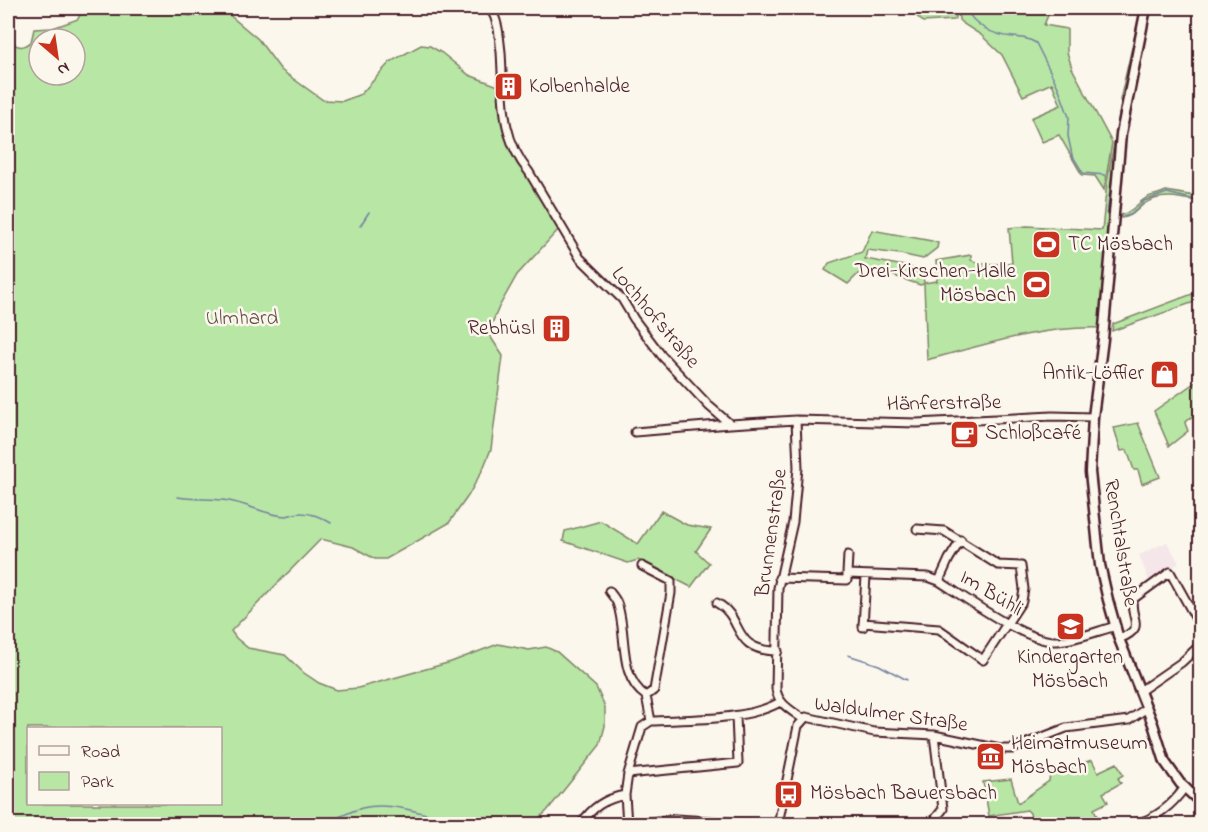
<svg xmlns="http://www.w3.org/2000/svg" width="1208" height="832" font-family="'Indie Flower',sans-serif">
	<style>
		.built { fill: #f5e6ea }
		.green { fill: #b7e6a5; stroke: #808268; stroke-width: 1.5; fill-rule: evenodd }
		.lines { fill: none; stroke-linecap: round; stroke-linejoin: round }
		.stream { stroke: #75809f; stroke-width: 1.5 }
		.minor-casing { stroke: #4a1f2b; stroke-width: 11 }
		.major-casing { stroke: #4a1f2b; stroke-width: 13 }
		.minor { stroke: #fbf7ec; stroke-width: 7 }
		.major { stroke: #fbf7ec; stroke-width: 8 }
		.labels { text-anchor: middle; dominant-baseline: central; stroke-width: 5; stroke-linejoin: round; paint-order: stroke }
		.poi-label { font-size: 21px; fill: #4a1f2b; stroke: #fbf7ec; text-anchor: start }
		.street-label { font-size: 21px; fill: #4a1f2b; stroke: #fbf7ec }
		.park-label { font-size: 21px; fill: #65514a; stroke: #fbf7ec }
	</style>
	<rect width="100%" height="100%" fill="#fbf7ec"/>
	<filter id="ink" filterUnits="userSpaceOnUse"><feTurbulence type="fractalNoise" baseFrequency=".0167" numOctaves="2"/><feDisplacementMap in="SourceGraphic" scale="12" xChannelSelector="R" yChannelSelector="G"/><feConvolveMatrix kernelMatrix="1 2 1 2 8 2 1 2 1" color-interpolation-filters="sRGB"/></filter>
	<g filter="url(#ink)">
		<!-- built -->
		<path class="built" d="M 1167,542 L 1179,563 L 1150,583 L 1139,555 Z"/>
		<!-- green -->
		<path class="green" d="M 9,8 L 14,8 L 12,33 L 15,45 C 22,48 25,46 31,42 L 34,29 L 53,28 L 78,19 L 83,8 L 167,8 L 190,16 L 193,14 L 192,8 L 221,8 L 258,39 L 281,70 L 323,100 L 343,101 L 361,94 L 390,62 L 421,45 L 430,46 L 442,53 L 469,75 L 501,87 L 503,119 L 523,161 L 560,228 L 517,275 L 499,307 L 488,333 L 503,356 L 491,449 L 483,469 L 468,496 L 449,523 L 386,559 L 375,559 L 353,547 L 321,539 L 231,631 L 236,638 L 248,648 L 285,655 L 304,673 L 319,683 L 337,690 L 358,688 L 451,662 L 498,644 L 529,650 L 546,647 L 557,652 L 596,687 L 605,707 L 605,726 L 600,745 L 547,811 L 538,819 L 541,824 L 8,824 ZM 39,39 L 75,39 L 75,75 L 39,75 ZM 28,728 L 220,728 L 220,804 L 28,804 Z
			M 908,8 L 955,8 L 956,17 L 954,20 L 923,22 Z
			M 958,8 L 1051,8 L 1044,25 L 1067,29 L 1067,52 L 1072,68 L 1112,143 L 1104,190 L 1095,176 L 1082,175 L 1059,135 L 1042,142 L 1031,118 L 1061,105 L 1052,83 L 1023,96 L 1002,55 L 981,35 L 962,23 L 959,20 Z
			M 1141,8 L 1144,8 L 1114,172 L 1101,328 C 1041,326 984,345 927,360 L 924,284 L 920,285 L 883,272 L 863,269 L 848,284 L 825,270 L 829,263 L 862,252 L 872,230 L 932,241 L 938,243 L 937,248 L 923,259 L 900,254 L 867,250 L 865,259 L 910,267 L 923,275 L 924,283 L 937,281 L 936,261 L 971,255 L 971,260 C 977,264 1006,265 1012,263 L 1009,228 L 1027,226 L 1102,230 L 1107,182 L 1122,100 L 1120,100 Z
			M 1166,191 L 1200,197 L 1200,202 C 1182,198 1161,192 1144,204 C 1135,211 1133,217 1121,218 L 1121,215 C 1136,211 1139,199 1151,196 C 1157,194 1160,194 1166,191 Z
			M 1200,291 L 1200,300 L 1112,331 L 1113,324 Z
			M 1200,379 L 1200,409 L 1185,423 L 1188,431 L 1169,446 L 1154,411 Z
			M 1138,423 L 1160,477 L 1142,484 L 1138,470 L 1134,470 L 1127,450 L 1121,451 L 1114,428 Z
			M 661,511 L 687,525 L 711,529 L 696,551 L 709,563 L 691,587 L 638,560 L 628,563 L 563,541 L 565,531 L 601,521 L 638,544 Z
			M 1092,760 L 1098,772 L 1117,763 L 1123,775 L 1118,778 L 1121,783 L 1103,793 L 1108,802 L 1094,809 L 1098,818 L 1087,824 L 1032,824 L 1030,813 L 1027,810 L 989,816 L 983,782 L 1011,779 L 1018,803 L 1049,781 L 1050,774 Z"/>
		<g class="lines">
			<!-- stream -->
			<path class="stream" d="M 965,8 C 975,26 992,35 1013,37 C 1022,38 1028,38 1036,43 L 1059,89 L 1069,117 L 1068,136 L 1072,155 L 1083,173 L 1105,175
				M 1107,214 L 1112,175
				M 1123,217 L 1132,214 L 1144,201 L 1167,193 L 1200,201
				M 360,226 L 369,212
				M 178,497 C 195,500 212,498 229,501 C 248,504 267,516 287,516 C 291,515 296,513 301,513 C 311,513 323,518 331,523
				M 848,655 L 879,665 L 907,680
				M 1174,797 L 1177,788 L 1176,786
				M 319,824 C 334,821 347,812 362,808 C 394,800 432,817 463,824
				M 523,824 L 534,819
				M 1127,824 L 1129,824"/>
			<defs>
				<path id="minor" d="M 490,8 C 499,22 499,36 501,52 C 504,96 499,136 529,172 L 580,258 L 622,299 L 634,319 L 662,356 L 709,406 L 730,424 L 796,420 L 917,423 L 1052,416 L 1093,417
					M 796,420 L 798,468 L 793,522 L 778,588 L 776,689 C 778,704 791,710 803,719
					M 635,432 L 730,424
					M 642,566 L 671,581 L 671,593 L 654,690 L 646,696
					M 847,574 L 848,555
					M 779,578 L 847,580 L 847,574 L 928,577 L 939,581 C 966,598 1027,643 1057,641 C 1077,640 1097,631 1116,626
					M 939,581 L 949,559 L 961,540
					M 609,591 C 611,594 615,598 617,603 C 628,631 617,677 646,696 L 651,721
					M 717,603 C 745,618 730,651 778,651
					M 863,623 L 939,629 L 983,660 L 1022,601 L 1024,589 L 1021,566 L 998,565 L 944,531 L 917,529
					M 863,627 L 866,576
					M 1119,639 C 1149,627 1128,618 1133,599 L 1170,572 L 1200,626
					M 1140,691 L 1182,662 L 1200,645
					M 628,774 L 738,763 L 736,716
					M 581,824 C 592,807 605,799 625,795
					M 627,824 L 625,795 L 628,774 L 642,727 L 651,721 C 689,719 747,721 780,702
					M 634,824 L 675,819 L 761,824
					M 778,824 L 798,726 L 806,717 L 874,732 L 934,735 L 1000,749 L 1012,749 L 1066,728 L 1129,720 L 1147,708
					M 931,824 L 943,809 L 934,735
					M 1135,824 C 1157,818 1172,806 1185,787"/>
				<path id="major" d="M 1146,8 L 1121,134 L 1103,339 L 1093,417 L 1090,472 L 1100,565 L 1108,600 L 1119,639 L 1153,724 L 1165,762 L 1180,783 L 1200,802"/>
			</defs>
			<!-- minor casing -->
			<use href="#minor" class="minor-casing"/>
			<!-- major casing -->
			<use href="#major" class="major-casing"/>
			<!-- minor -->
			<use href="#minor" class="minor"/>
			<!-- major -->
			<use href="#major" class="major"/>
		</g>
	</g>
	<!-- icons -->
	<defs>
		<symbol id="building-square" viewBox="-11 -11 22 22"><rect x="-9" y="-9" width="18" height="18" rx="4" fill="#c8321e" stroke="#fbf7ec"/><path d="M-4-6H4V6H1V3H-1V6H-4ZM-2.5-4.3h1.7v1.8h-1.7ZM.8-4.3h1.7v1.8H.8ZM-2.5-1h1.7V.8h-1.7ZM.8-1h1.7V.8H.8Z" fill="#fff"/></symbol>
		<symbol id="stadium-square" viewBox="-11 -11 22 22"><rect x="-9" y="-9" width="18" height="18" rx="4" fill="#c8321e" stroke="#fbf7ec"/><path d="M0-5a6.5 5 0 1 0 0 10a6.5 5 0 1 0 0-10ZM-3.5-1.8h7v3.6h-7Z" fill="#fff"/></symbol>
		<symbol id="shop-square" viewBox="-11 -11 22 22"><rect x="-9" y="-9" width="18" height="18" rx="4" fill="#c8321e" stroke="#fbf7ec"/><path d="M-5-2.5h2.3a2.7 3.5 0 0 1 5.4 0H5L5.5 6h-11ZM-1.5-2.5h3a1.5 2.3 0 0 0-3 0Z" fill="#fff"/></symbol>
		<symbol id="cafe-square" viewBox="-11 -11 22 22"><rect x="-9" y="-9" width="18" height="18" rx="4" fill="#c8321e" stroke="#fbf7ec"/><path d="M-5.5-4.5H6V0H3Q3 3.5 0 3.5H-2.5Q-5.5 3.5-5.5 0ZM3-3.2v2h1.7v-2ZM-6 4.5H4V6H-6Z" fill="#fff"/></symbol>
		<symbol id="school-square" viewBox="-11 -11 22 22"><rect x="-9" y="-9" width="18" height="18" rx="4" fill="#c8321e" stroke="#fbf7ec"/><path d="M0-5L7-2L0 1L-7-2ZM-4 1L0 2.5L4 1V4Q0 6-4 4Z" fill="#fff"/></symbol>
		<symbol id="museum-square" viewBox="-11 -11 22 22"><rect x="-9" y="-9" width="18" height="18" rx="4" fill="#c8321e" stroke="#fbf7ec"/><path d="M0-6L6-3V-2H-6V-3ZM-5-1h2V3h-2ZM-1-1h2V3h-2ZM3-1h2V3H3ZM-6 4H6V6H-6Z" fill="#fff"/></symbol>
		<symbol id="bus-square" viewBox="-11 -11 22 22"><rect x="-9" y="-9" width="18" height="18" rx="4" fill="#c8321e" stroke="#fbf7ec"/><path d="M-5-6H5V4H4V6H2V4H-2V6H-4V4H-5ZM-3.5-4V0h7V-4ZM-3.5 1.2v1.5H-2V1.2ZM2 1.2v1.5H3.5V1.2Z" fill="#fff"/></symbol>
	</defs>
	<g fill-rule="evenodd">
		<use href="#building-square" x="492" y="70" width="33" height="33"/>
		<use href="#stadium-square" x="1030" y="228" width="33" height="33"/>
		<use href="#stadium-square" x="1020" y="268" width="33" height="33"/>
		<use href="#building-square" x="540" y="312" width="33" height="33"/>
		<use href="#shop-square" x="1148" y="358" width="33" height="33"/>
		<use href="#cafe-square" x="948" y="418" width="33" height="33"/>
		<use href="#school-square" x="1054" y="610" width="33" height="33"/>
		<use href="#museum-square" x="974" y="740" width="33" height="33"/>
		<use href="#bus-square" x="772" y="778" width="33" height="33"/>
	</g>
	<g class="labels">
		<!-- poi labels -->
		<g class="poi-label">
			<text x="529" y="87">Kolbenhalde</text>
			<text x="1068" y="245">TC Mösbach</text>
			<text x="1016" y="272" text-anchor="end">Drei-Kirschen-Halle<tspan x="1016" dy="24">Mösbach</tspan></text>
			<text x="535" y="329" text-anchor="end">Rebhüsl</text>
			<text x="1144" y="374" text-anchor="end">Antik-Löffler</text>
			<text x="985" y="434">Schloßcafé</text>
			<text x="1070" y="658" text-anchor="middle">Kindergarten<tspan x="1070" dy="24">Mösbach</tspan></text>
			<text x="1011" y="744">Heimatmuseum<tspan x="1011" dy="24">Mösbach</tspan></text>
			<text x="810" y="794">Mösbach Bauersbach</text>
		</g>
		<!-- street labels -->
		<g class="street-label">
			<text transform="translate(655 318) rotate(50)">Lochhofstraße</text>
			<text transform="translate(944 404) rotate(-1)">Hänferstraße</text>
			<text transform="translate(772 533) rotate(-82)">Brunnenstraße</text>
			<text transform="translate(1120 543) rotate(81)">Renchtalstraße</text>
			<text transform="translate(991 594) rotate(31)">Im Bühli</text>
			<text transform="translate(891 715) rotate(8)">Waldulmer Straße</text>
		</g>
		<!-- park labels -->
		<g class="park-label">
			<text x="242" y="319">Ulmhard</text>
		</g>
	</g>
	<!-- margin -->
	<rect width="1208" height="832" fill="none" stroke="#fbf7ec" stroke-width="30"/>
	<rect x="15" y="15" width="1178" height="802" fill="none" stroke="#4a1f2b" stroke-width="2" filter="url(#ink)"/>
	<!-- legend -->
	<rect x="27" y="727" width="195" height="78" fill="#fbf7ec" stroke="#b4a19f" stroke-width="1.5"/>
	<rect x="39" y="746" width="30" height="9" fill="#fbf7ec" stroke="#b4a19f" stroke-width="1.5"/>
	<text x="81" y="757" font-size="18" fill="#4a1f2b">Road</text>
	<rect x="39" y="772" width="30" height="18" fill="#b7e6a5" stroke="#b4a19f" stroke-width="1.5"/>
	<text x="81" y="787" font-size="18" fill="#4a1f2b">Park</text>
	<!-- north arrow -->
	<g transform="translate(57 57) rotate(151)"><circle r="28" fill="#fbf7ec" stroke="#b4a19f" stroke-width="1.5"/>
	<path d="M0-4.5L10 22L0 15L-10 22Z" fill="#c8321e"/>
	<text y="-9" font-size="16" font-weight="bold" text-anchor="middle" fill="#4a1f2b">N</text>
	</g>
</svg>
